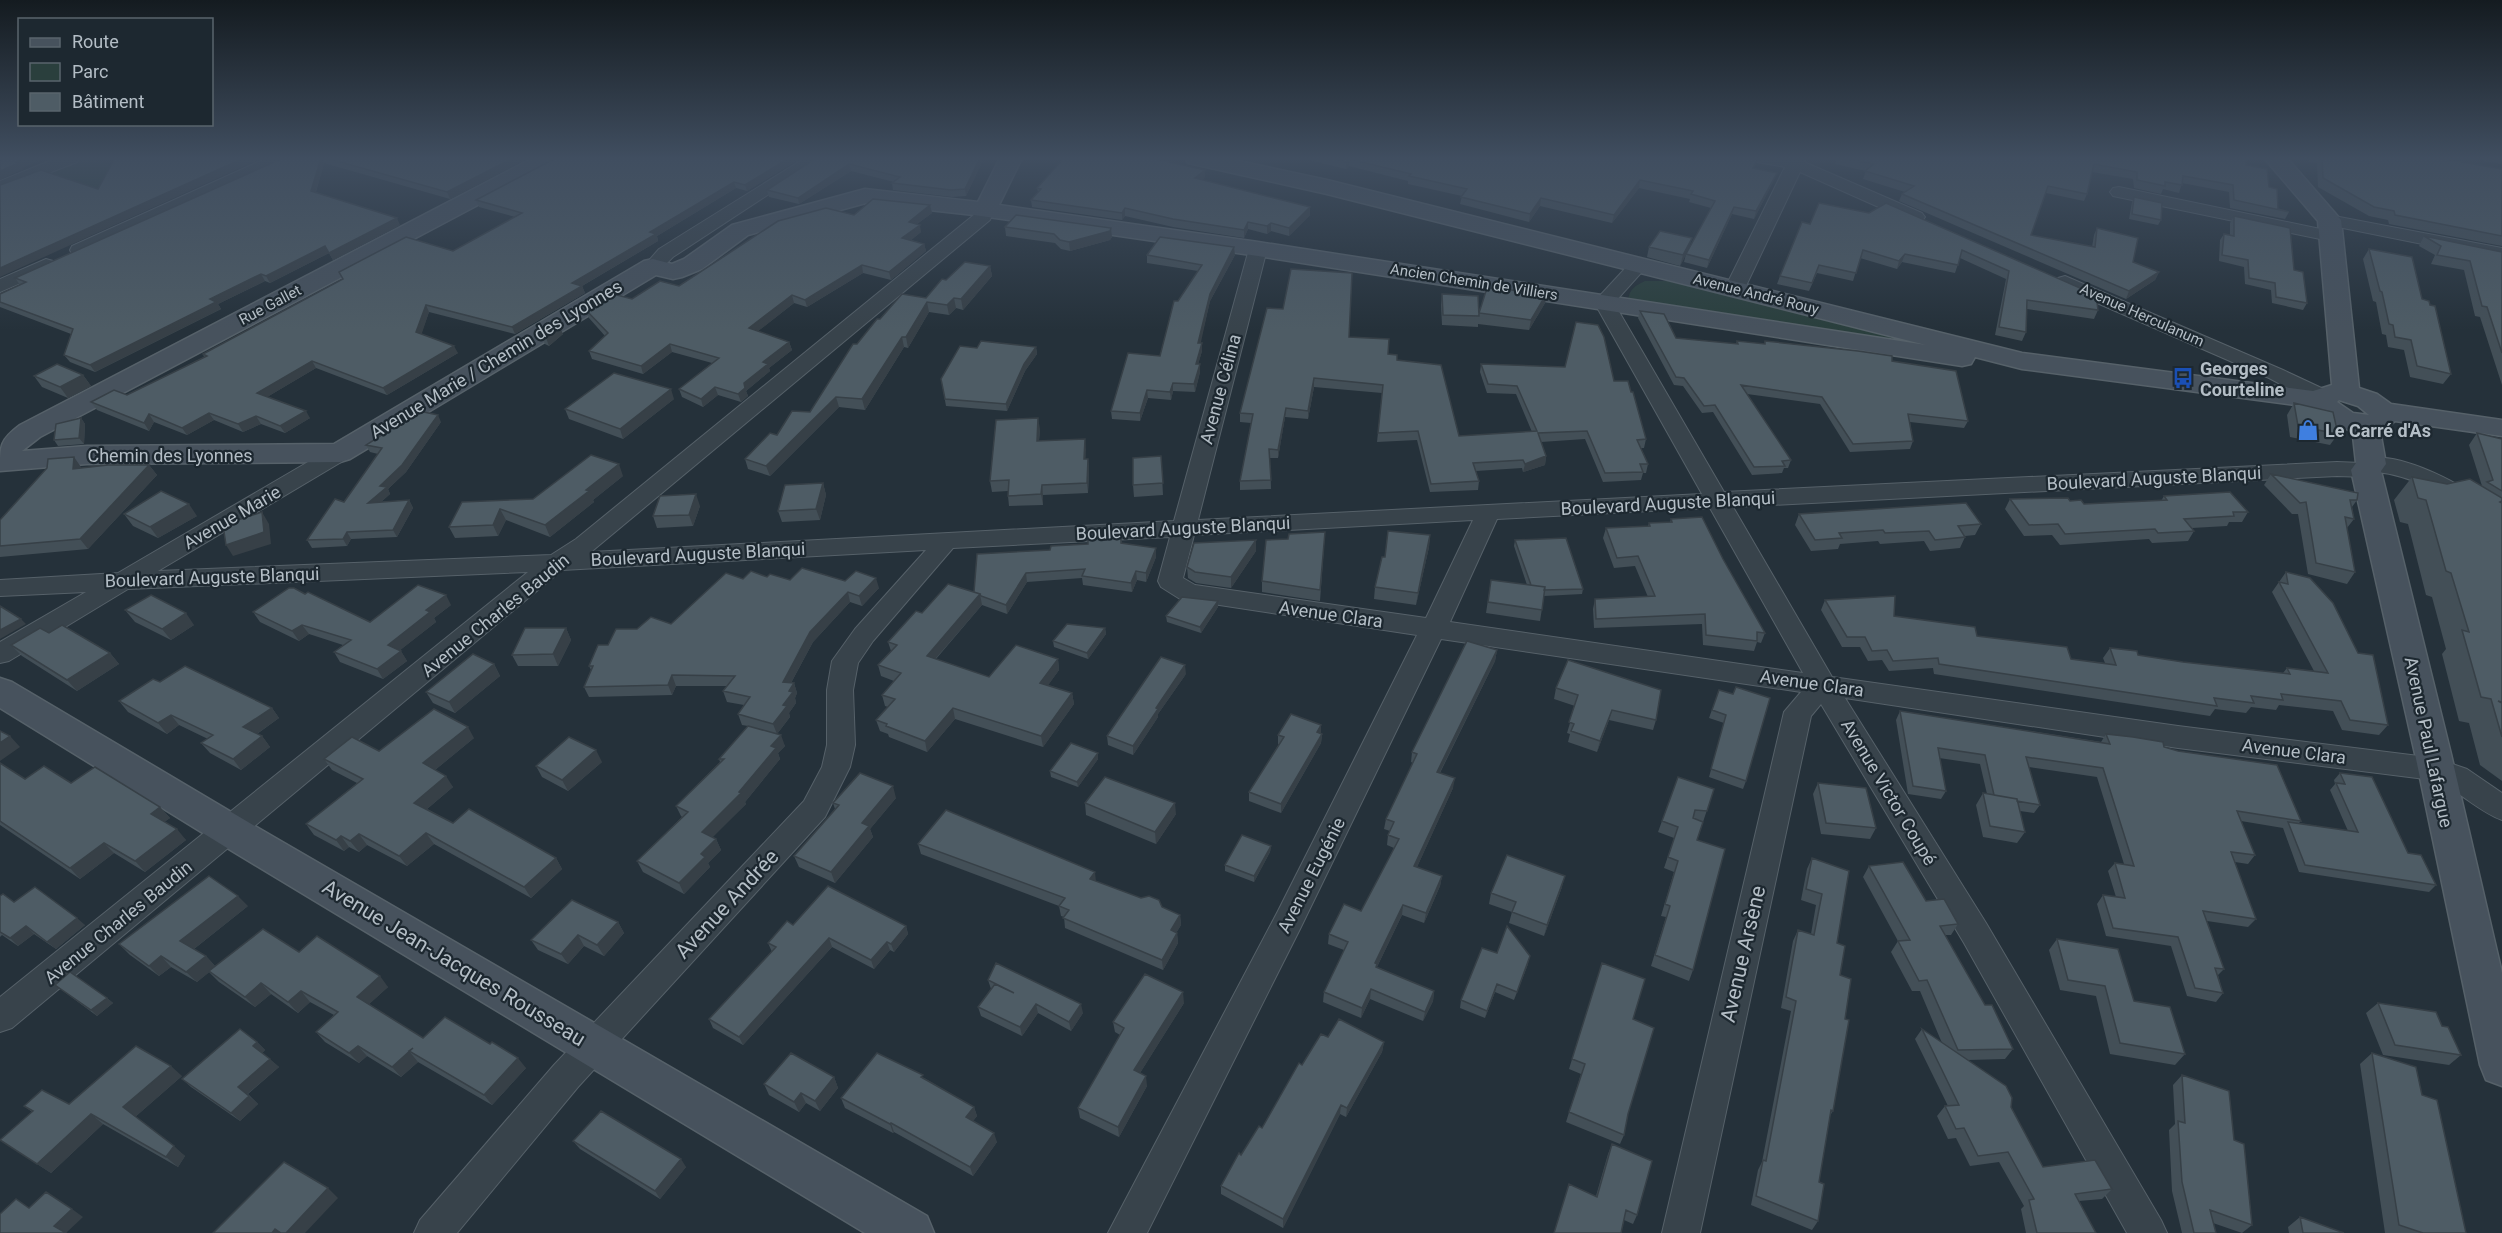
<svg xmlns="http://www.w3.org/2000/svg" width="2502" height="1233" font-family="Roboto,sans-serif">
	<style>
		.green { fill: #2a3f3d }
		.lines { fill: none; stroke-linecap: round; stroke-linejoin: round }
		.street-casing { stroke: #566169; stroke-width: 2 }
		.secondary-casing { stroke: #566169; stroke-width: 3 }
		.street { fill: #38434b; fill-rule: evenodd }
		.secondary { fill: #47525d; fill-rule: evenodd }
		.wall { fill: #434f57 }
		.shaded-wall { fill: #374047 }
		.building { fill: #4e5c65; stroke: #374047; stroke-width: 1.5 }
		.labels { text-anchor: middle; dominant-baseline: central; stroke-width: 4.5; stroke-linejoin: round; paint-order: stroke }
		.far-street-label { font-size: 15px; fill: #b4bec6; stroke: #1d2830 }
		.street-label { font-size: 18px; fill: #b4bec6; stroke: #1d2830 }
		.poi-label { font-size: 18px; font-weight: bold; fill: #b4bec6; stroke: #1d2830; text-anchor: start }
		.near-street-label { font-size: 21px; fill: #b4bec6; stroke: #1d2830 }
	</style>
	<rect width="100%" height="100%" fill="#25313a"/>
	<!-- green -->
	<path class="green" d="M 83,158 L 89,158 L 140,174 L 102,190 L 48,172 Z
		M 1645,281 L 1669,281 L 1902,340 L 1907,344 L 1628,301 C 1629,289 1635,286 1645,281 Z"/>
	<g class="lines">
		<defs>
			<path id="street" d="M 57,158 L 79,158 L 77,162 L 0,192 L 0,181 Z
				M 267,158 L 288,158 L 286,162 L 86,254 L 72,254 L 70,250 L 72,246 Z
				M 805,158 L 824,158 L 673,257 L 660,270 L 646,270 L 644,266 L 659,249 Z
				M 1755,158 L 1806,158 L 1804,162 L 1922,213 L 1925,217 L 1922,221 L 1910,221 L 1800,172 L 1745,288 L 1742,292 L 1728,292 L 1725,288 L 1785,167 L 1757,162 Z
				M 2119,187 L 2330,231 L 2336,232 L 2339,236 L 2336,240 L 2330,241 L 2113,196 L 2110,192 L 2113,188 Z
				M 985,205 L 991,206 L 994,210 L 990,220 L 591,552 L 1174,521 L 1249,249 L 1251,245 L 1265,245 L 1267,249 L 1198,520 L 1702,494 L 1594,302 L 1633,260 L 1647,260 L 1649,264 L 1614,303 L 1724,492 L 2337,462 L 2361,463 L 2363,459 C 2404,449 2468,490 2502,510 L 2502,529 L 2494,526 C 2457,503 2420,476 2376,472 L 2374,475 L 2366,477 L 2337,476 L 1733,507 L 1832,677 L 2178,726 L 2435,758 L 2467,769 L 2502,793 L 2502,820 C 2477,811 2458,789 2433,780 L 2178,748 L 1845,698 L 1986,923 L 2161,1220 L 2167,1233 L 2127,1233 L 1964,943 L 1821,704 L 1811,716 L 1700,1233 L 1662,1233 L 1784,712 L 1801,692 L 1441,639 L 1300,929 L 1147,1233 L 1108,1233 L 1278,911 L 1417,635 L 1180,599 L 1161,587 L 1158,581 L 1170,537 L 953,548 L 873,641 L 858,663 L 853,690 L 855,745 L 850,767 L 825,817 L 578,1087 L 457,1233 L 414,1233 L 420,1220 L 554,1065 L 804,801 L 822,767 L 827,745 L 827,690 L 832,661 L 855,629 L 926,550 L 562,570 L 12,1028 L 0,1032 L 0,997 L 528,572 L 128,589 L 9,661 L 0,663 L 0,642 L 86,592 L 0,596 L 0,580 L 118,573 L 332,448 L 340,446 L 348,448 L 351,453 L 348,458 L 158,571 L 551,555 L 576,539 L 975,214 L 979,206 ZM 1710,508 L 1803,673 L 1450,622 L 1497,519 ZM 1473,520 L 1426,618 L 1195,585 L 1183,578 L 1194,535 Z
				M 2329,215 L 2502,248 L 2502,260 L 2323,224 L 2320,220 L 2323,216 Z
				M 46,259 L 53,261 L 55,265 L 53,269 L 0,292 L 0,279 Z
				M 2065,276 L 2283,370 L 2330,392 L 2333,397 L 2330,402 L 2322,403 L 2314,402 L 2269,378 L 2058,286 L 2055,282 L 2058,278 Z"/>
			<path id="secondary" d="M 533,158 L 560,158 L 557,163 L 40,437 L 22,451 L 87,446 L 334,444 L 644,261 L 653,259 L 672,264 L 684,259 L 732,225 L 865,189 L 978,202 L 1000,158 L 1022,158 L 999,205 L 1258,242 L 1926,345 L 1327,194 L 1188,163 L 1185,158 L 1225,158 L 1327,180 L 2022,353 L 2313,391 L 2332,385 L 2318,221 L 2264,158 L 2287,158 L 2341,220 L 2359,388 L 2377,394 L 2391,404 L 2502,420 L 2502,436 L 2395,421 L 2386,429 L 2378,431 L 2381,436 L 2386,464 L 2381,471 L 2451,754 L 2502,973 L 2502,1086 L 2486,1080 L 2480,1065 L 2415,754 L 2351,470 L 2356,463 L 2353,436 L 2349,430 L 2325,420 L 2311,407 L 2022,369 L 1975,357 L 1971,364 L 1962,366 L 1258,256 L 974,215 L 866,203 L 748,235 L 702,269 L 682,277 L 673,279 L 656,275 L 350,459 L 340,462 L 87,464 L 0,471 C 0,445 0,440 20,425 ZM 2339,400 L 2358,406 L 2369,415 L 2353,413 L 2337,402 Z
				M 0,678 L 12,682 L 260,829 L 927,1216 L 934,1233 L 865,1233 L 232,851 L 0,708 Z"/>
		</defs>
		<!-- street casing -->
		<use href="#street" class="street-casing"/>
		<!-- secondary casing -->
		<use href="#secondary" class="secondary-casing"/>
		<!-- street -->
		<use href="#street" class="street"/>
		<!-- secondary -->
		<use href="#secondary" class="secondary"/>
	</g>
	<!-- wall -->
	<path class="wall" d="M 283,158 L 528,158 L 450,199 L 324,163 L 316,192 L 400,225 L 333,260 L 329,253 L 270,283 L 265,281 L 218,304 L 221,309 L 95,372 L 70,362 L 64,355 L 71,334 L 0,307 L 0,294 L 20,285 L 15,278 Z
		M 556,158 L 801,158 L 747,191 L 736,188 L 657,236 L 658,241 L 582,286 L 585,293 L 515,334 L 429,312 L 421,334 L 458,353 L 387,395 L 316,368 L 267,397 L 310,418 L 285,433 L 261,424 L 243,432 L 214,420 L 187,435 L 154,422 L 149,431 L 97,410 L 91,402 L 127,395 L 204,357 L 203,354 L 453,251 L 515,217 L 479,207 L 476,200 Z
		M 816,158 L 986,158 L 983,160 L 966,196 L 952,197 L 893,190 L 892,183 L 894,182 L 851,171 L 799,204 L 769,197 L 767,190 Z
		M 1309,158 L 1758,158 L 1754,168 L 1774,180 L 1754,219 L 1732,214 L 1707,268 L 1684,262 L 1686,254 L 1680,266 L 1647,257 L 1649,247 L 1689,249 L 1711,208 L 1689,202 L 1690,199 L 1639,188 L 1612,223 L 1540,206 L 1529,222 L 1460,204 L 1462,196 L 1408,184 L 1408,181 L 1349,166 L 1346,169 L 1309,160 Z
		M 1837,158 L 2246,158 L 2246,165 L 2269,187 L 2278,209 L 2289,212 L 2285,219 L 2230,208 L 2229,192 L 2182,183 L 2179,193 L 2163,189 L 2161,194 L 2134,188 L 2133,179 L 2092,172 L 2087,194 L 2084,201 L 2046,193 L 2031,235 L 2092,247 L 2094,235 L 2097,228 L 2133,262 L 2159,272 L 2155,280 L 2126,299 L 1899,201 L 1902,194 L 1905,192 L 1863,179 L 1866,171 L 1835,164 Z
		M 2308,158 L 2439,158 L 2502,169 L 2502,246 L 2389,224 L 2388,220 L 2369,216 L 2318,187 L 2317,163 L 2309,162 L 2309,158 Z
		M 2466,158 L 2502,158 L 2502,164 Z
		M 1205,170 L 1205,177 L 1202,180 L 1310,215 L 1289,236 L 1271,231 L 1267,234 L 1248,229 L 1244,238 L 1173,227 L 1125,216 L 1122,220 L 1032,207 L 1031,200 L 1038,192 L 1037,188 Z
		M 2134,197 L 2161,220 L 2158,225 L 2129,219 L 2132,202 Z
		M 1886,203 L 2098,310 L 2094,319 L 2027,309 L 2026,332 L 2022,341 L 1995,335 L 2006,279 L 1960,258 L 1955,273 L 1902,262 L 1897,269 L 1860,258 L 1853,281 L 1817,273 L 1809,291 L 1777,284 L 1780,276 L 1810,224 L 1869,213 Z
		M 930,205 L 932,213 L 917,224 L 921,232 L 911,240 L 924,244 L 926,251 L 891,280 L 863,273 L 807,307 L 794,303 L 758,331 L 789,342 L 792,350 L 769,368 L 770,371 L 746,391 L 748,396 L 741,402 L 718,395 L 703,407 L 682,397 L 679,389 L 712,363 L 672,352 L 643,374 L 592,359 L 589,351 L 605,336 L 589,318 L 586,310 L 632,299 L 679,286 L 854,215 Z
		M 2234,216 L 2294,270 L 2307,303 L 2303,310 L 2272,303 L 2271,290 L 2245,284 L 2244,267 L 2219,261 L 2220,240 L 2224,234 L 2230,235 L 2230,223 Z
		M 1005,227 L 1112,237 L 1110,240 L 1070,251 L 1061,249 L 1055,243 L 1006,236 Z
		M 2424,236 L 2502,252 L 2502,385 L 2480,317 L 2475,316 L 2464,270 L 2431,264 L 2435,255 L 2419,246 Z
		M 2369,249 L 2422,299 L 2451,374 L 2443,384 L 2410,377 L 2404,350 L 2388,347 L 2386,335 L 2382,334 L 2376,302 L 2373,301 L 2363,259 Z
		M 1147,255 L 1235,255 L 1210,301 L 1200,343 L 1202,351 L 1198,364 L 1200,364 L 1200,372 L 1195,392 L 1173,391 L 1171,400 L 1148,398 L 1140,421 L 1112,419 L 1111,411 L 1160,356 L 1178,301 L 1198,271 L 1147,263 Z
		M 990,266 L 992,276 L 963,310 L 956,308 L 949,315 L 929,312 L 908,348 L 904,347 L 865,410 L 839,407 L 770,476 L 748,469 L 745,459 L 810,412 L 857,344 L 880,319 L 926,298 L 946,280 Z
		M 1487,288 L 1547,293 L 1545,303 L 1529,330 L 1478,324 L 1478,327 L 1442,325 L 1441,305 L 1442,294 L 1479,314 Z
		M 1640,311 L 1676,338 L 1736,344 L 1737,341 L 1764,344 L 1765,341 L 1892,361 L 1968,421 L 1964,428 L 1910,422 L 1913,441 L 1910,449 L 1850,452 L 1820,404 L 1747,394 L 1791,460 L 1788,468 L 1784,468 L 1782,473 L 1752,475 L 1713,412 L 1702,413 L 1683,386 L 1674,385 L 1638,318 Z
		M 540,334 L 563,334 L 549,346 L 545,344 Z
		M 1349,337 L 1388,354 L 1397,360 L 1459,436 L 1532,432 L 1516,394 L 1487,393 L 1480,372 L 1481,364 L 1614,381 L 1646,439 L 1644,448 L 1641,448 L 1648,464 L 1646,473 L 1643,473 L 1641,480 L 1603,482 L 1585,439 L 1541,442 L 1546,456 L 1545,465 L 1523,472 L 1522,468 L 1476,471 L 1479,481 L 1478,490 L 1430,492 L 1417,440 L 1377,442 L 1382,393 L 1314,387 L 1308,419 L 1285,417 L 1278,458 L 1270,458 L 1271,489 L 1240,490 L 1240,481 L 1251,423 L 1240,422 L 1240,413 Z
		M 1036,347 L 1037,354 L 1025,371 L 1007,411 L 946,406 L 941,379 L 977,348 Z
		M 83,375 L 91,386 L 68,398 L 42,387 L 34,376 Z
		M 674,399 L 623,439 L 569,419 L 565,409 Z
		M 2294,403 L 2338,434 L 2330,445 L 2290,437 L 2287,415 Z
		M 81,418 L 85,424 L 84,444 L 58,446 L 54,440 Z
		M 441,422 L 406,472 L 388,489 L 390,494 L 381,502 L 409,500 L 413,508 L 397,537 L 351,539 L 347,546 L 312,548 L 307,540 L 344,502 L 378,454 L 370,452 L 366,445 Z
		M 1040,429 L 1039,441 L 1085,439 L 1085,459 L 1088,459 L 1089,470 L 1088,493 L 1043,495 L 1043,505 L 1009,506 L 1008,496 L 1008,491 L 992,492 L 990,481 Z
		M 2477,433 L 2502,439 L 2502,781 L 2480,765 L 2469,723 L 2459,721 L 2442,654 L 2446,649 L 2432,597 L 2426,595 L 2408,524 L 2400,522 L 2394,500 L 2412,477 L 2447,484 L 2482,486 L 2469,445 Z
		M 1161,456 L 1163,495 L 1134,497 L 1133,485 Z
		M 149,465 L 157,475 L 88,549 L 0,557 L 0,520 L 81,467 L 81,468 Z
		M 2271,474 L 2357,500 L 2352,507 L 2354,519 L 2347,528 L 2355,572 L 2347,584 L 2308,574 L 2298,514 L 2292,514 L 2264,485 Z
		M 623,476 L 593,500 L 594,502 L 550,537 L 506,520 L 498,536 L 455,538 L 449,527 L 462,502 L 533,499 Z
		M 823,483 L 826,495 L 820,520 L 782,522 L 778,511 Z
		M 2164,496 L 2248,512 L 2242,522 L 2229,522 L 2227,526 L 2192,528 L 2194,531 L 2188,541 L 2152,543 L 2149,539 L 2060,545 L 2052,535 L 2024,536 L 2005,509 L 2010,499 L 2070,501 L 2084,504 L 2161,501 Z
		M 700,506 L 693,526 L 657,528 L 653,516 Z
		M 124,514 L 197,516 L 158,538 L 133,526 Z
		M 1799,514 L 1981,524 L 1975,535 L 1965,536 L 1965,537 L 1960,548 L 1930,551 L 1924,541 L 1880,544 L 1878,541 L 1840,544 L 1838,549 L 1811,551 L 1795,525 Z
		M 1671,519 L 1723,559 L 1765,633 L 1761,643 L 1757,642 L 1754,651 L 1703,645 L 1702,624 L 1594,628 L 1593,609 L 1595,599 L 1648,597 L 1635,566 L 1614,568 L 1603,538 L 1606,528 L 1648,526 L 1649,523 L 1670,522 Z
		M 1325,532 L 1320,601 L 1262,592 L 1262,581 L 1288,539 Z
		M 1430,535 L 1429,547 L 1416,605 L 1374,599 L 1375,587 L 1385,557 Z
		M 1121,537 L 1122,543 L 1156,557 L 1146,582 L 1137,580 L 1132,592 L 1083,585 L 1082,578 L 1027,582 L 1007,614 L 982,605 L 936,659 L 989,677 L 1058,659 L 1059,670 L 1048,685 L 1072,693 L 1074,704 L 1043,747 L 955,719 L 927,752 L 889,737 L 888,734 L 880,731 L 876,720 L 888,707 L 885,706 L 882,695 L 894,681 L 881,676 L 878,665 L 891,651 L 888,642 L 922,613 L 974,592 L 1050,550 L 1088,544 Z
		M 1515,540 L 1583,589 L 1582,594 L 1544,596 L 1540,621 L 1486,613 L 1491,580 L 1527,585 L 1514,546 Z
		M 1256,551 L 1231,588 L 1196,583 L 1188,578 L 1187,567 Z
		M 2286,572 L 2388,725 L 2379,735 L 2342,730 L 2333,711 L 2279,705 L 2276,710 L 2251,707 L 2246,713 L 2215,709 L 2210,716 L 1934,674 L 1933,668 L 1889,671 L 1882,660 L 1868,661 L 1860,647 L 1842,647 L 1821,610 L 1825,600 L 1894,616 L 2071,659 L 2105,663 L 2103,658 L 2110,648 L 2138,655 L 2183,662 L 2283,673 L 2287,668 L 2314,671 L 2272,592 Z
		M 767,577 L 790,580 L 845,581 L 879,588 L 862,606 L 850,602 L 813,642 L 791,683 L 794,683 L 797,693 L 795,698 L 796,703 L 789,713 L 790,717 L 777,734 L 785,746 L 778,753 L 780,759 L 745,802 L 746,804 L 712,837 L 716,839 L 721,850 L 708,863 L 710,867 L 684,894 L 643,872 L 637,861 L 682,817 L 681,816 L 676,806 L 720,762 L 719,759 L 748,726 L 742,725 L 738,714 L 744,705 L 727,702 L 723,691 L 727,686 L 676,686 L 672,695 L 589,697 L 584,687 L 591,670 L 589,666 L 608,645 L 637,629 L 671,624 L 743,579 Z
		M 1218,601 L 1218,607 L 1201,633 L 1167,622 L 1166,616 Z
		M 451,605 L 434,618 L 436,622 L 400,650 L 407,661 L 383,679 L 340,662 L 334,652 L 343,645 L 309,634 L 299,641 L 260,622 L 253,612 L 370,622 Z
		M 125,610 L 194,625 L 171,640 L 135,622 Z
		M 566,628 L 571,640 L 558,666 L 518,666 L 512,655 Z
		M 1105,628 L 1106,634 L 1088,659 L 1054,647 L 1053,641 Z
		M 49,633 L 110,653 L 119,664 L 77,691 L 22,656 L 11,645 Z
		M 1497,650 L 1495,661 L 1440,773 L 1453,788 L 1417,867 L 1442,876 L 1440,886 L 1424,923 L 1402,915 L 1377,967 L 1434,991 L 1433,1001 L 1423,1021 L 1370,999 L 1361,1018 L 1323,1002 L 1324,992 L 1344,950 L 1328,944 L 1329,934 L 1361,911 L 1394,848 L 1387,845 L 1388,835 L 1390,831 L 1384,829 L 1386,819 L 1413,763 L 1411,762 L 1412,752 Z
		M 494,664 L 500,676 L 455,713 L 433,703 L 426,692 Z
		M 1186,674 L 1158,714 L 1158,717 L 1133,755 L 1108,745 L 1107,736 Z
		M 160,682 L 272,708 L 279,718 L 257,734 L 262,736 L 270,747 L 241,770 L 210,753 L 201,743 L 208,739 L 179,725 L 167,734 L 128,712 L 119,701 Z
		M 1556,688 L 1656,720 L 1653,730 L 1609,720 L 1597,752 L 1568,742 L 1570,734 L 1567,733 L 1575,706 L 1554,699 Z
		M 1719,690 L 1746,781 L 1743,789 L 1709,777 L 1724,723 L 1709,718 Z
		M 1900,711 L 2101,742 L 2106,734 L 2164,747 L 2301,821 L 2299,823 L 2348,831 L 2330,790 L 2335,784 L 2334,780 L 2340,773 L 2436,885 L 2429,892 L 2299,872 L 2283,828 L 2241,821 L 2255,855 L 2248,864 L 2235,862 L 2256,919 L 2248,927 L 2207,921 L 2224,969 L 2218,975 L 2223,993 L 2216,1002 L 2187,996 L 2171,946 L 2106,936 L 2097,904 L 2103,895 L 2116,897 L 2108,871 L 2115,863 L 2124,864 L 2097,777 L 2029,767 L 2040,805 L 2034,813 L 2020,811 L 2025,832 L 2017,843 L 1983,837 L 1976,805 L 1983,793 L 1987,794 L 1980,764 L 1939,758 L 1946,791 L 1941,799 L 1908,794 L 1896,720 Z
		M 1321,734 L 1322,734 L 1321,743 L 1281,813 L 1249,801 L 1249,792 L 1279,744 L 1278,744 L 1278,735 Z
		M 474,738 L 435,770 L 453,787 L 427,809 L 453,823 L 556,858 L 562,869 L 531,898 L 434,844 L 407,866 L 367,845 L 359,852 L 349,847 L 344,851 L 314,835 L 306,824 L 357,783 L 332,770 L 324,759 Z
		M 1098,753 L 1098,759 L 1078,787 L 1051,777 L 1050,771 Z
		M 602,762 L 568,791 L 542,777 L 536,766 Z
		M 0,763 L 25,779 L 71,783 L 160,807 L 170,818 L 164,822 L 186,840 L 145,872 L 114,853 L 80,879 L 0,825 Z
		M 1678,777 L 1714,789 L 1697,840 L 1693,970 L 1689,981 L 1651,966 L 1666,917 L 1661,916 L 1674,872 L 1664,868 L 1674,838 L 1658,832 Z
		M 1818,783 L 1876,828 L 1870,839 L 1821,834 L 1813,794 Z
		M 896,798 L 870,829 L 873,837 L 835,883 L 799,867 L 794,856 L 835,809 L 833,803 Z
		M 1085,803 L 1176,814 L 1156,844 L 1086,815 Z
		M 918,844 L 1096,881 L 1180,915 L 1181,925 L 1176,933 L 1177,933 L 1178,943 L 1163,970 L 1065,928 L 1064,917 L 1061,916 L 1059,906 L 921,854 Z
		M 1271,846 L 1270,852 L 1254,882 L 1225,871 L 1225,865 Z
		M 1812,858 L 1837,943 L 1840,975 L 1845,1019 L 1833,1111 L 1829,1117 L 1819,1182 L 1818,1221 L 1812,1230 L 1751,1205 L 1758,1170 L 1762,1162 L 1791,1011 L 1781,1008 L 1793,941 L 1798,930 L 1811,934 L 1816,905 L 1801,900 L 1807,869 Z
		M 1869,866 L 1926,901 L 1958,924 L 1951,935 L 1945,935 L 1985,1005 L 2013,1049 L 2005,1059 L 1968,1060 L 2011,1107 L 2043,1167 L 2112,1189 L 2102,1199 L 2079,1201 L 2096,1233 L 2026,1233 L 2021,1209 L 2024,1206 L 1999,1162 L 1970,1166 L 1956,1138 L 1948,1139 L 1937,1116 L 1945,1106 L 1948,1106 L 1915,1039 L 1922,1029 L 1942,1043 L 1920,991 L 1912,991 L 1891,952 L 1898,941 L 1863,877 Z
		M 1562,887 L 1544,936 L 1509,923 L 1512,912 L 1489,904 L 1491,893 Z
		M 0,896 L 14,902 L 85,925 L 56,949 L 34,934 L 18,946 L 2,935 L 0,937 Z
		M 248,906 L 194,949 L 206,956 L 215,966 L 299,952 L 388,987 L 369,1004 L 423,1038 L 526,1068 L 492,1105 L 418,1062 L 401,1077 L 367,1056 L 359,1063 L 325,1042 L 316,1032 L 334,1015 L 310,1002 L 298,1013 L 271,994 L 255,1007 L 219,982 L 209,972 L 197,982 L 171,967 L 159,976 L 130,955 L 119,944 Z
		M 618,922 L 624,933 L 604,956 L 584,946 L 568,964 L 538,950 L 531,940 Z
		M 793,925 L 906,926 L 908,934 L 894,952 L 890,950 L 874,969 L 832,947 L 743,1045 L 713,1028 L 709,1019 L 772,952 L 768,943 Z
		M 2057,939 L 2134,1001 L 2185,1054 L 2175,1065 L 2110,1054 L 2096,996 L 2060,990 L 2049,950 Z
		M 1602,963 L 1633,1019 L 1628,1114 L 1624,1135 L 1620,1144 L 1566,1122 L 1581,1074 L 1569,1069 Z
		M 1528,964 L 1514,1000 L 1495,992 L 1485,1018 L 1460,1008 L 1461,1000 Z
		M 988,980 L 1083,1013 L 1071,1031 L 1038,1013 L 1022,1036 L 981,1016 L 978,1007 L 991,989 Z
		M 55,985 L 107,998 L 113,1003 L 97,1016 Z
		M 1184,1003 L 1140,1073 L 1147,1086 L 1119,1137 L 1080,1118 L 1078,1108 L 1120,1035 L 1115,1032 L 1113,1022 Z
		M 2378,1003 L 2442,1026 L 2461,1055 L 2449,1065 L 2383,1055 L 2366,1013 Z
		M 257,1042 L 265,1050 L 262,1053 L 279,1067 L 248,1094 L 258,1104 L 240,1121 L 191,1087 L 182,1079 Z
		M 1384,1042 L 1382,1052 L 1346,1117 L 1340,1114 L 1283,1228 L 1221,1194 L 1221,1186 L 1241,1155 L 1262,1128 L 1302,1065 Z
		M 2372,1053 L 2422,1095 L 2466,1233 L 2385,1233 L 2360,1064 Z
		M 2182,1075 L 2234,1140 L 2252,1225 L 2242,1233 L 2213,1223 L 2216,1233 L 2182,1233 L 2172,1191 L 2169,1130 L 2175,1124 L 2173,1085 Z
		M 182,1076 L 135,1117 L 185,1156 L 178,1167 L 103,1124 L 51,1173 L 0,1140 L 32,1112 L 24,1106 L 69,1104 Z
		M 834,1077 L 838,1088 L 820,1111 L 806,1103 L 799,1112 L 769,1095 L 764,1084 Z
		M 924,1078 L 974,1107 L 977,1116 L 973,1121 L 997,1142 L 973,1176 L 894,1132 L 893,1133 L 845,1108 L 841,1098 Z
		M 573,1141 L 686,1167 L 660,1199 L 580,1149 Z
		M 1612,1144 L 1637,1215 L 1633,1224 L 1624,1220 L 1621,1233 L 1554,1233 L 1569,1184 L 1596,1196 L 1608,1154 Z
		M 2300,1217 L 2344,1233 L 2289,1233 L 2288,1227 Z"/>
	<!-- shaded-wall -->
	<path class="shaded-wall" d="M 26,158 L 46,158 L 22,168 L 23,169 L 0,180 L 0,171 L 16,162 Z
		M 244,158 L 262,158 L 0,277 L 0,268 Z
		M 321,158 L 322,158 L 324,163 L 314,198 L 311,191 Z
		M 513,158 L 528,158 L 450,199 L 447,192 Z
		M 789,158 L 801,158 L 747,191 L 745,185 Z
		M 980,158 L 986,158 L 983,160 L 966,196 L 965,189 Z
		M 1349,159 L 1349,166 L 1346,169 L 1346,162 Z
		M 849,164 L 851,171 L 799,204 L 798,198 Z
		M 1205,170 L 1205,177 L 1195,186 L 1195,178 Z
		M 1777,173 L 1774,180 L 1754,219 L 1756,211 Z
		M 1640,180 L 1639,188 L 1612,223 L 1614,215 Z
		M 734,182 L 736,188 L 657,236 L 658,241 L 575,290 L 572,283 L 650,232 Z
		M 1541,198 L 1540,206 L 1529,222 L 1530,214 Z
		M 930,205 L 932,213 L 910,229 L 909,222 Z
		M 1310,207 L 1310,215 L 1289,236 L 1289,228 Z
		M 1734,207 L 1732,214 L 1707,268 L 1709,260 Z
		M 1125,208 L 1125,216 L 1122,220 L 1122,213 Z
		M 397,218 L 400,225 L 333,260 L 329,253 Z
		M 1248,222 L 1248,229 L 1244,238 L 1244,230 Z
		M 1271,223 L 1271,231 L 1267,234 L 1267,226 Z
		M 920,225 L 921,232 L 904,246 L 902,238 Z
		M 1111,228 L 1112,237 L 1110,240 L 1070,251 L 1069,242 Z
		M 1692,238 L 1689,249 L 1680,266 L 1683,255 Z
		M 924,244 L 926,251 L 891,280 L 889,272 Z
		M 325,246 L 329,253 L 270,283 L 266,276 Z
		M 1234,247 L 1235,255 L 1210,301 L 1199,351 L 1198,343 L 1210,294 Z
		M 1905,254 L 1902,262 L 1897,269 L 1899,261 Z
		M 862,265 L 863,273 L 807,307 L 805,300 Z
		M 990,266 L 992,276 L 963,310 L 961,299 Z
		M 2159,272 L 2155,280 L 2126,299 L 2129,291 Z
		M 261,274 L 265,281 L 218,304 L 221,309 L 95,372 L 90,365 L 210,299 Z
		M 582,286 L 585,293 L 515,334 L 512,327 Z
		M 1547,293 L 1545,303 L 1529,330 L 1531,320 Z
		M 792,295 L 794,303 L 752,336 L 749,328 Z
		M 954,298 L 956,308 L 949,315 L 947,305 Z
		M 927,302 L 929,312 L 908,348 L 906,337 Z
		M 426,305 L 429,312 L 420,339 L 416,332 Z
		M 558,323 L 563,334 L 549,346 L 545,335 Z
		M 902,337 L 904,347 L 865,410 L 862,399 Z
		M 789,342 L 792,350 L 769,368 L 770,371 L 746,391 L 748,396 L 741,402 L 738,394 L 744,383 L 763,362 Z
		M 1202,343 L 1202,351 L 1196,372 L 1196,364 Z
		M 670,344 L 672,352 L 643,374 L 641,366 Z
		M 454,346 L 458,353 L 387,395 L 383,388 Z
		M 1036,347 L 1037,354 L 1025,371 L 1007,411 L 1006,404 L 1024,364 Z
		M 312,361 L 316,368 L 262,400 L 257,393 Z
		M 1200,364 L 1200,372 L 1195,392 L 1194,384 Z
		M 83,375 L 91,386 L 68,398 L 60,387 Z
		M 1314,378 L 1314,387 L 1308,419 L 1308,411 Z
		M 1173,383 L 1173,391 L 1171,400 L 1170,392 Z
		M 715,387 L 718,395 L 703,407 L 701,399 Z
		M 671,389 L 674,399 L 623,439 L 620,429 Z
		M 1147,390 L 1148,398 L 1140,421 L 1140,413 Z
		M 836,397 L 839,407 L 770,476 L 766,466 Z
		M 1286,408 L 1285,417 L 1278,458 L 1278,450 Z
		M 306,411 L 310,418 L 285,433 L 280,426 Z
		M 209,413 L 214,420 L 187,435 L 182,428 Z
		M 149,414 L 154,422 L 149,431 L 144,423 Z
		M 438,415 L 441,422 L 406,472 L 388,489 L 390,494 L 372,510 L 368,503 L 380,486 Z
		M 256,416 L 261,424 L 243,432 L 238,424 Z
		M 81,418 L 85,424 L 84,444 L 79,438 Z
		M 1038,418 L 1040,429 L 1038,452 L 1037,441 Z
		M 1085,439 L 1086,450 L 1085,470 L 1084,459 Z
		M 1546,456 L 1545,465 L 1523,472 L 1525,464 Z
		M 74,457 L 81,467 L 80,479 L 73,469 Z
		M 1088,459 L 1089,470 L 1088,493 L 1087,483 Z
		M 619,464 L 623,476 L 593,500 L 594,502 L 550,537 L 545,525 L 586,490 Z
		M 149,465 L 157,475 L 88,549 L 80,539 Z
		M 823,483 L 826,495 L 820,520 L 816,509 Z
		M 1042,485 L 1043,495 L 1043,505 L 1041,494 Z
		M 696,494 L 700,506 L 693,526 L 689,515 Z
		M 409,500 L 413,508 L 397,537 L 393,530 Z
		M 189,504 L 197,516 L 158,538 L 150,527 Z
		M 500,509 L 506,520 L 498,536 L 493,525 Z
		M 262,512 L 269,524 L 271,544 L 233,556 L 226,545 Z
		M 347,532 L 351,539 L 347,546 L 343,539 Z
		M 1430,535 L 1429,547 L 1416,605 L 1418,593 Z
		M 1256,540 L 1256,551 L 1231,588 L 1231,577 Z
		M 1156,548 L 1156,557 L 1146,582 L 1146,573 Z
		M 1136,571 L 1137,580 L 1132,592 L 1131,583 Z
		M 1026,573 L 1027,582 L 1007,614 L 1006,605 Z
		M 876,578 L 879,588 L 862,606 L 859,596 Z
		M 848,592 L 850,602 L 813,642 L 786,692 L 783,682 L 810,632 Z
		M 980,594 L 982,605 L 929,666 L 927,656 Z
		M 446,595 L 451,605 L 434,618 L 436,622 L 394,655 L 388,645 L 426,610 Z
		M 1218,601 L 1218,607 L 1201,633 L 1200,627 Z
		M 186,613 L 194,625 L 171,640 L 162,629 Z
		M 21,619 L 26,624 L 0,639 L 0,630 Z
		M 302,625 L 309,634 L 299,641 L 292,631 Z
		M 566,628 L 571,640 L 558,666 L 553,654 Z
		M 1105,628 L 1106,634 L 1088,659 L 1087,653 Z
		M 1497,650 L 1495,661 L 1435,782 L 1437,772 Z
		M 401,651 L 407,661 L 383,679 L 377,669 Z
		M 110,653 L 119,664 L 77,691 L 67,680 Z
		M 1058,659 L 1059,670 L 1042,694 L 1040,683 Z
		M 494,664 L 500,676 L 455,713 L 449,702 Z
		M 1185,665 L 1186,674 L 1158,714 L 1158,717 L 1133,755 L 1133,746 L 1156,708 Z
		M 672,675 L 676,686 L 672,695 L 668,685 Z
		M 794,683 L 797,693 L 795,698 L 796,703 L 789,713 L 790,717 L 777,734 L 773,724 Z
		M 1072,693 L 1074,704 L 1043,747 L 1041,736 Z
		M 272,708 L 279,718 L 251,738 L 243,727 Z
		M 953,708 L 955,719 L 927,752 L 925,741 Z
		M 1612,710 L 1609,720 L 1597,752 L 1600,741 Z
		M 171,715 L 179,725 L 167,734 L 158,723 Z
		M 1321,725 L 1321,734 L 1317,732 Z
		M 468,727 L 474,738 L 430,774 L 423,763 Z
		M 1322,734 L 1321,743 L 1281,813 L 1281,804 Z
		M 781,735 L 785,746 L 778,753 L 780,759 L 745,802 L 746,804 L 707,843 L 702,832 L 739,792 L 771,746 Z
		M 10,736 L 20,747 L 0,761 L 0,743 Z
		M 262,736 L 270,747 L 241,770 L 233,759 Z
		M 596,750 L 602,762 L 568,791 L 562,780 Z
		M 1098,753 L 1098,759 L 1078,787 L 1077,782 Z
		M 446,776 L 453,787 L 421,814 L 414,803 Z
		M 1455,778 L 1453,788 L 1413,876 L 1414,866 Z
		M 893,786 L 896,798 L 870,829 L 873,837 L 835,883 L 831,872 L 862,823 Z
		M 1175,803 L 1176,814 L 1156,844 L 1155,832 Z
		M 160,807 L 170,818 L 160,825 L 151,814 Z
		M 177,829 L 186,840 L 145,872 L 135,861 Z
		M 426,833 L 434,844 L 407,866 L 399,856 Z
		M 359,834 L 367,845 L 359,852 L 350,841 Z
		M 341,836 L 349,847 L 344,851 L 336,840 Z
		M 716,839 L 721,850 L 708,863 L 710,867 L 684,894 L 679,883 L 701,854 Z
		M 104,843 L 114,853 L 80,879 L 70,868 Z
		M 1271,846 L 1270,852 L 1254,882 L 1254,876 Z
		M 556,858 L 562,869 L 531,898 L 524,887 Z
		M 1095,872 L 1096,882 L 1090,879 Z
		M 1442,876 L 1440,886 L 1424,923 L 1426,913 Z
		M 1565,876 L 1562,887 L 1544,936 L 1547,925 Z
		M 238,896 L 248,906 L 190,952 L 180,941 Z
		M 1403,905 L 1402,915 L 1377,967 L 1376,974 L 1375,963 Z
		M 1180,915 L 1181,925 L 1172,940 L 1171,930 Z
		M 77,918 L 85,925 L 56,949 L 47,942 Z
		M 618,922 L 624,933 L 604,956 L 597,945 Z
		M 26,926 L 34,934 L 18,946 L 10,938 Z
		M 906,926 L 908,934 L 894,952 L 891,944 Z
		M 1177,933 L 1178,943 L 1163,970 L 1162,960 Z
		M 578,935 L 584,946 L 568,964 L 561,954 Z
		M 829,938 L 832,947 L 743,1045 L 739,1037 Z
		M 887,942 L 890,950 L 874,969 L 871,960 Z
		M 161,956 L 171,967 L 159,976 L 149,966 Z
		M 206,956 L 216,967 L 197,982 L 186,972 Z
		M 1530,956 L 1528,964 L 1514,1000 L 1517,992 Z
		M 380,976 L 388,987 L 366,1007 L 357,997 Z
		M 261,983 L 271,994 L 255,1007 L 245,997 Z
		M 1497,984 L 1495,992 L 1485,1018 L 1487,1011 Z
		M 1371,989 L 1370,999 L 1361,1018 L 1362,1008 Z
		M 301,991 L 310,1002 L 298,1013 L 288,1002 Z
		M 1434,991 L 1433,1001 L 1423,1021 L 1425,1012 Z
		M 1183,992 L 1184,1003 L 1135,1081 L 1134,1070 Z
		M 107,998 L 113,1003 L 97,1016 L 91,1010 Z
		M 1036,1004 L 1038,1013 L 1022,1036 L 1020,1027 Z
		M 1081,1004 L 1083,1013 L 1071,1031 L 1069,1022 Z
		M 257,1042 L 265,1050 L 261,1054 L 253,1046 Z
		M 1384,1042 L 1382,1052 L 1346,1117 L 1347,1108 Z
		M 358,1046 L 367,1056 L 359,1063 L 349,1053 Z
		M 409,1051 L 418,1062 L 401,1077 L 392,1067 Z
		M 518,1058 L 526,1068 L 492,1105 L 484,1095 Z
		M 270,1059 L 279,1067 L 246,1095 L 238,1087 Z
		M 171,1066 L 182,1076 L 135,1117 L 123,1107 Z
		M 1146,1076 L 1147,1086 L 1119,1137 L 1118,1127 Z
		M 834,1077 L 838,1088 L 820,1111 L 815,1101 Z
		M 801,1093 L 806,1103 L 799,1112 L 794,1102 Z
		M 249,1096 L 258,1104 L 240,1121 L 231,1113 Z
		M 1341,1105 L 1340,1114 L 1283,1228 L 1283,1219 Z
		M 974,1107 L 977,1116 L 969,1126 L 966,1117 Z
		M 91,1114 L 103,1124 L 51,1173 L 37,1164 Z
		M 891,1123 L 894,1132 L 893,1133 L 890,1124 Z
		M 994,1133 L 997,1142 L 973,1176 L 970,1167 Z
		M 174,1146 L 185,1156 L 178,1167 L 166,1157 Z
		M 681,1159 L 686,1167 L 660,1199 L 655,1191 Z
		M 328,1188 L 338,1198 L 305,1233 L 286,1233 Z
		M 72,1209 L 83,1217 L 66,1233 L 54,1226 Z
		M 275,1229 L 280,1233 L 272,1233 Z"/>
	<!-- building -->
	<path class="building" d="M 0,158 L 26,158 L 16,162 L 19,163 L 0,171 Z
		M 115,158 L 244,158 L 0,268 L 0,185 L 41,170 L 98,189 Z
		M 283,158 L 321,158 L 311,191 L 397,218 L 329,253 L 325,246 L 266,276 L 261,274 L 210,299 L 216,302 L 90,365 L 64,355 L 73,329 L 0,302 L 0,294 L 26,282 L 15,278 Z
		M 326,158 L 513,158 L 447,192 Z
		M 556,158 L 789,158 L 745,185 L 734,182 L 650,232 L 656,234 L 572,283 L 582,286 L 512,327 L 426,305 L 416,332 L 454,346 L 383,388 L 312,361 L 257,393 L 306,411 L 280,426 L 256,416 L 238,424 L 209,413 L 182,428 L 149,414 L 144,423 L 91,402 L 114,390 L 127,395 L 207,356 L 203,354 L 343,279 L 339,272 L 406,237 L 453,251 L 522,213 L 476,200 Z
		M 816,158 L 980,158 L 965,189 L 951,190 L 892,183 L 900,177 L 849,164 L 798,198 L 767,190 Z
		M 1064,158 L 1152,158 L 1205,170 L 1195,178 L 1310,207 L 1289,228 L 1271,223 L 1267,226 L 1248,222 L 1244,230 L 1173,219 L 1125,208 L 1122,213 L 1031,200 L 1041,189 L 1037,188 Z
		M 1330,158 L 1758,158 L 1753,168 L 1777,173 L 1756,211 L 1734,207 L 1709,260 L 1686,254 L 1715,201 L 1691,194 L 1693,191 L 1640,180 L 1614,215 L 1541,198 L 1530,214 L 1461,197 L 1467,189 L 1409,176 L 1411,174 L 1349,159 L 1346,162 Z
		M 1841,158 L 2246,158 L 2246,165 L 2267,169 L 2269,187 L 2277,189 L 2278,209 L 2289,212 L 2234,200 L 2233,185 L 2183,176 L 2182,185 L 2165,182 L 2165,186 L 2137,180 L 2137,172 L 2094,164 L 2087,194 L 2048,186 L 2031,235 L 2095,247 L 2097,228 L 2138,238 L 2133,262 L 2159,272 L 2129,291 L 1902,194 L 1914,186 L 1865,171 L 1874,164 Z
		M 2322,158 L 2439,158 L 2502,169 L 2502,236 L 2395,215 L 2394,211 L 2374,207 L 2323,178 Z
		M 2134,197 L 2162,203 L 2161,220 L 2132,214 Z
		M 873,199 L 930,205 L 909,222 L 920,225 L 902,238 L 924,244 L 889,272 L 862,265 L 805,300 L 792,295 L 749,328 L 789,342 L 763,362 L 768,364 L 744,383 L 745,388 L 738,394 L 715,387 L 701,399 L 679,389 L 719,358 L 670,344 L 641,366 L 589,351 L 608,333 L 586,310 L 613,294 L 632,299 L 660,281 L 679,286 L 778,221 L 826,208 L 854,215 Z
		M 1819,203 L 1869,213 L 1886,203 L 2096,295 L 2098,310 L 2027,300 L 2026,332 L 1999,327 L 2009,271 L 1962,250 L 1958,265 L 1905,254 L 1899,261 L 1863,250 L 1856,273 L 1819,265 L 1812,283 L 1780,276 L 1802,222 L 1810,224 Z
		M 1016,215 L 1111,228 L 1110,231 L 1069,242 L 1060,240 L 1054,234 L 1005,227 Z
		M 2234,216 L 2290,228 L 2294,270 L 2303,272 L 2307,303 L 2276,297 L 2275,283 L 2249,278 L 2248,260 L 2222,255 L 2224,234 L 2234,236 Z
		M 1660,231 L 1692,238 L 1683,255 L 1649,247 Z
		M 2424,236 L 2502,252 L 2502,353 L 2487,307 L 2482,306 L 2470,261 L 2437,255 L 2441,246 Z
		M 1160,237 L 1234,247 L 1210,294 L 1198,343 L 1202,343 L 1196,364 L 1200,364 L 1194,384 L 1173,383 L 1170,392 L 1147,390 L 1140,413 L 1111,411 L 1128,353 L 1160,356 L 1174,301 L 1178,301 L 1202,265 L 1147,255 Z
		M 2369,249 L 2412,257 L 2422,299 L 2429,301 L 2430,305 L 2435,306 L 2451,374 L 2417,366 L 2411,340 L 2395,337 L 2393,325 L 2389,324 L 2382,292 L 2380,291 Z
		M 965,262 L 990,266 L 961,299 L 954,298 L 947,305 L 927,302 L 906,337 L 902,337 L 862,399 L 836,397 L 766,466 L 745,459 L 770,433 L 777,435 L 792,411 L 810,412 L 853,344 L 857,344 L 877,319 L 880,319 L 902,294 L 926,298 L 942,279 L 946,280 Z
		M 1291,269 L 1352,273 L 1349,337 L 1389,339 L 1388,354 L 1397,355 L 1397,360 L 1441,365 L 1459,436 L 1537,431 L 1517,386 L 1488,384 L 1481,364 L 1565,367 L 1576,322 L 1598,325 L 1604,337 L 1614,381 L 1628,381 L 1631,392 L 1633,392 L 1646,439 L 1637,440 L 1648,464 L 1640,464 L 1643,472 L 1605,473 L 1587,431 L 1538,433 L 1546,456 L 1525,464 L 1523,460 L 1473,463 L 1479,481 L 1431,484 L 1418,431 L 1378,433 L 1383,385 L 1314,378 L 1308,411 L 1286,408 L 1278,450 L 1269,449 L 1271,480 L 1240,481 L 1253,414 L 1240,413 L 1267,308 L 1283,309 Z
		M 1487,288 L 1547,293 L 1531,320 L 1479,313 Z
		M 1442,294 L 1478,296 L 1479,316 L 1443,315 Z
		M 1640,311 L 1664,314 L 1676,338 L 1738,344 L 1737,341 L 1765,344 L 1765,341 L 1858,351 L 1892,356 L 1892,361 L 1956,371 L 1968,421 L 1908,414 L 1913,441 L 1853,444 L 1822,397 L 1741,385 L 1791,460 L 1782,461 L 1785,466 L 1754,467 L 1715,405 L 1704,406 L 1684,378 L 1676,377 Z
		M 558,323 L 545,335 L 540,334 Z
		M 981,341 L 1036,347 L 1024,364 L 1006,404 L 945,399 L 941,379 L 960,346 L 977,348 Z
		M 57,364 L 83,375 L 60,387 L 34,376 Z
		M 614,373 L 671,389 L 620,429 L 565,409 Z
		M 2294,403 L 2333,412 L 2338,434 L 2298,426 Z
		M 419,411 L 438,415 L 402,465 L 380,486 L 387,487 L 368,503 L 409,500 L 393,530 L 347,532 L 343,539 L 307,540 L 335,499 L 344,502 L 382,448 L 366,445 Z
		M 81,418 L 79,438 L 54,440 L 56,424 Z
		M 1038,418 L 1037,441 L 1085,439 L 1084,459 L 1088,459 L 1087,483 L 1042,485 L 1041,494 L 1008,496 L 1009,480 L 990,481 L 996,420 Z
		M 2477,433 L 2502,439 L 2502,491 L 2487,482 L 2493,480 Z
		M 591,455 L 619,464 L 586,490 L 589,491 L 545,525 L 500,509 L 493,525 L 449,527 L 462,502 L 533,499 Z
		M 1161,456 L 1163,483 L 1133,485 L 1133,458 Z
		M 74,457 L 73,469 L 108,465 L 149,465 L 80,539 L 0,546 L 0,520 L 47,468 L 48,459 Z
		M 2271,474 L 2358,493 L 2357,500 L 2350,500 L 2354,519 L 2345,517 L 2355,572 L 2316,563 L 2306,502 L 2300,503 Z
		M 2412,477 L 2447,484 L 2470,479 L 2502,498 L 2502,501 L 2500,502 L 2502,503 L 2502,702 L 2498,701 L 2502,703 L 2502,737 L 2491,699 L 2481,697 L 2462,630 L 2469,632 L 2451,573 L 2446,571 L 2426,500 L 2418,498 Z
		M 823,483 L 816,509 L 778,511 L 785,485 Z
		M 161,491 L 189,504 L 150,527 L 124,514 Z
		M 2230,492 L 2248,512 L 2233,512 L 2234,516 L 2184,519 L 2194,531 L 2158,533 L 2155,529 L 2065,534 L 2058,524 L 2029,525 L 2010,499 L 2068,498 L 2070,501 L 2081,500 L 2084,504 L 2167,500 L 2164,496 Z
		M 696,494 L 689,515 L 653,516 L 660,496 Z
		M 1966,503 L 1981,524 L 1958,526 L 1965,537 L 1935,540 L 1929,531 L 1885,533 L 1883,530 L 1839,533 L 1842,538 L 1815,540 L 1799,514 Z
		M 262,512 L 264,532 L 226,545 L 223,525 Z
		M 1702,517 L 1723,559 L 1765,633 L 1757,632 L 1757,641 L 1706,635 L 1705,614 L 1596,619 L 1595,599 L 1655,596 L 1638,556 L 1617,558 L 1606,528 L 1650,526 L 1649,523 L 1672,522 L 1671,519 Z
		M 1388,531 L 1430,535 L 1418,593 L 1375,587 L 1382,557 L 1385,557 Z
		M 1325,532 L 1320,590 L 1262,581 L 1266,540 L 1288,539 L 1289,534 Z
		M 1121,537 L 1121,543 L 1156,548 L 1146,573 L 1136,571 L 1131,583 L 1082,576 L 1085,569 L 1026,573 L 1006,605 L 981,596 L 980,594 L 974,592 L 977,554 L 1050,550 L 1051,546 L 1088,544 L 1088,538 Z
		M 1566,538 L 1583,589 L 1544,590 L 1545,587 L 1531,585 L 1515,540 Z
		M 1256,540 L 1231,577 L 1195,572 L 1187,567 L 1194,543 Z
		M 802,568 L 845,581 L 856,571 L 876,578 L 859,596 L 848,592 L 810,632 L 783,682 L 794,683 L 789,691 L 793,692 L 783,705 L 787,706 L 773,724 L 738,714 L 750,697 L 723,691 L 735,676 L 672,675 L 668,685 L 584,687 L 593,666 L 589,666 L 598,645 L 608,645 L 616,629 L 637,629 L 651,617 L 671,624 L 726,573 L 743,579 L 751,571 L 767,577 L 770,574 L 790,580 Z
		M 2286,572 L 2310,578 L 2333,603 L 2358,653 L 2373,655 L 2388,725 L 2350,720 L 2341,701 L 2281,694 L 2283,700 L 2251,696 L 2254,703 L 2214,698 L 2217,706 L 1939,664 L 1938,658 L 1893,661 L 1887,650 L 1872,651 L 1865,637 L 1847,637 L 1825,600 L 1895,596 L 1894,616 L 1975,627 L 1977,636 L 2067,647 L 2071,659 L 2116,665 L 2110,648 L 2137,651 L 2138,655 L 2183,662 L 2290,674 L 2287,668 L 2328,673 L 2279,582 L 2288,584 Z
		M 1491,580 L 1545,587 L 1542,610 L 1488,602 Z
		M 948,584 L 980,594 L 927,656 L 989,677 L 1016,645 L 1058,659 L 1040,683 L 1072,693 L 1041,736 L 953,708 L 925,741 L 886,726 L 887,724 L 876,720 L 895,699 L 882,695 L 901,673 L 878,665 L 897,645 L 888,642 L 916,611 L 922,613 Z
		M 418,585 L 446,595 L 426,610 L 430,612 L 388,645 L 401,651 L 377,669 L 334,652 L 351,640 L 302,625 L 292,631 L 253,612 L 289,588 L 294,588 L 305,594 L 308,592 L 370,622 Z
		M 151,595 L 186,613 L 162,629 L 125,610 Z
		M 1182,597 L 1218,601 L 1200,627 L 1166,616 Z
		M 0,606 L 21,619 L 0,630 Z
		M 1067,624 L 1105,628 L 1087,653 L 1053,641 Z
		M 62,625 L 110,653 L 67,680 L 11,645 L 40,628 L 49,633 Z
		M 525,628 L 566,628 L 553,654 L 512,655 Z
		M 1467,641 L 1497,650 L 1437,772 L 1455,778 L 1414,866 L 1442,876 L 1426,913 L 1403,905 L 1375,963 L 1377,964 L 1376,967 L 1434,991 L 1425,1012 L 1371,989 L 1362,1008 L 1324,992 L 1348,942 L 1329,934 L 1344,904 L 1361,911 L 1399,839 L 1388,835 L 1394,822 L 1386,819 L 1417,754 L 1412,752 Z
		M 473,654 L 494,664 L 449,702 L 426,692 Z
		M 1161,657 L 1185,665 L 1156,708 L 1158,709 L 1133,746 L 1107,736 Z
		M 1568,660 L 1661,690 L 1656,720 L 1612,710 L 1600,741 L 1571,731 L 1574,724 L 1569,722 L 1578,695 L 1556,688 Z
		M 185,666 L 272,708 L 243,727 L 262,736 L 233,759 L 201,743 L 213,735 L 171,715 L 158,723 L 119,701 L 153,679 L 160,682 Z
		M 1736,687 L 1770,698 L 1746,781 L 1711,769 L 1726,715 L 1712,710 L 1719,690 L 1733,694 Z
		M 434,709 L 468,727 L 423,763 L 446,776 L 414,803 L 453,823 L 469,809 L 556,858 L 524,887 L 426,833 L 399,856 L 359,834 L 350,841 L 341,836 L 336,840 L 306,824 L 363,779 L 324,759 L 352,737 L 379,751 Z
		M 1900,711 L 2110,744 L 2106,734 L 2133,737 L 2163,742 L 2164,747 L 2178,751 L 2277,765 L 2301,821 L 2237,811 L 2255,855 L 2231,852 L 2256,919 L 2203,911 L 2224,969 L 2215,968 L 2223,993 L 2195,988 L 2178,937 L 2113,928 L 2103,895 L 2125,898 L 2115,863 L 2134,866 L 2103,768 L 2026,757 L 2040,805 L 2017,801 L 2017,799 L 1994,795 L 1985,755 L 1938,748 L 1946,791 L 1913,786 Z
		M 1291,714 L 1321,725 L 1317,732 L 1322,734 L 1281,804 L 1249,792 L 1284,737 L 1278,735 Z
		M 748,726 L 781,735 L 771,746 L 776,748 L 739,792 L 741,793 L 702,832 L 716,839 L 701,854 L 705,857 L 679,883 L 637,861 L 688,812 L 676,806 L 724,759 L 719,759 Z
		M 0,731 L 10,736 L 0,743 Z
		M 569,737 L 596,750 L 562,780 L 536,766 Z
		M 1071,743 L 1098,753 L 1077,782 L 1050,771 Z
		M 0,763 L 25,779 L 44,766 L 71,783 L 95,767 L 160,807 L 151,814 L 177,829 L 135,861 L 104,843 L 70,868 L 0,821 Z
		M 860,773 L 893,786 L 862,823 L 869,826 L 831,872 L 794,856 L 839,805 L 833,803 Z
		M 2340,773 L 2372,777 L 2408,853 L 2421,855 L 2436,885 L 2305,865 L 2288,822 L 2358,832 L 2336,783 L 2345,784 Z
		M 1105,777 L 1175,803 L 1155,832 L 1085,803 Z
		M 1678,777 L 1714,789 L 1707,811 L 1695,810 L 1693,818 L 1703,822 L 1697,840 L 1725,849 L 1693,970 L 1655,955 L 1670,906 L 1665,904 L 1678,861 L 1668,857 L 1678,827 L 1662,821 Z
		M 1818,783 L 1866,788 L 1876,828 L 1826,823 Z
		M 1983,793 L 2017,799 L 2025,832 L 1990,826 Z
		M 946,810 L 1095,872 L 1090,879 L 1141,898 L 1149,896 L 1159,900 L 1162,907 L 1180,915 L 1171,930 L 1177,933 L 1162,960 L 1063,918 L 1069,910 L 1059,906 L 1065,898 L 918,844 Z
		M 1242,835 L 1271,846 L 1254,876 L 1225,865 Z
		M 1507,855 L 1565,876 L 1547,925 L 1512,912 L 1516,902 L 1491,893 Z
		M 1812,858 L 1849,871 L 1837,943 L 1845,946 L 1840,975 L 1851,979 L 1845,1019 L 1849,1020 L 1833,1111 L 1831,1110 L 1819,1182 L 1824,1184 L 1818,1221 L 1756,1196 L 1763,1160 L 1766,1161 L 1796,1001 L 1786,997 L 1798,930 L 1814,935 L 1822,894 L 1806,889 Z
		M 1903,862 L 1926,901 L 1944,899 L 1958,924 L 1940,926 L 1985,1005 L 1992,1005 L 2013,1049 L 1958,1050 L 1927,980 L 1919,981 L 1898,941 L 1910,940 L 1869,866 Z
		M 209,876 L 238,896 L 180,941 L 206,956 L 186,972 L 161,956 L 149,966 L 119,944 Z
		M 828,886 L 906,926 L 891,944 L 887,942 L 871,960 L 829,938 L 739,1037 L 709,1019 L 776,947 L 768,943 L 787,921 L 793,925 Z
		M 35,887 L 77,918 L 47,942 L 26,926 L 10,938 L 0,932 L 0,896 L 3,894 L 14,902 Z
		M 572,900 L 618,922 L 597,945 L 578,935 L 561,954 L 531,940 Z
		M 1507,926 L 1530,956 L 1517,992 L 1497,984 L 1487,1011 L 1461,1000 L 1482,948 L 1497,953 Z
		M 263,929 L 299,952 L 317,936 L 380,976 L 357,997 L 423,1038 L 445,1017 L 490,1044 L 492,1042 L 518,1058 L 484,1095 L 409,1051 L 413,1048 L 392,1067 L 358,1046 L 349,1053 L 316,1032 L 338,1012 L 301,991 L 288,1002 L 261,983 L 245,997 L 209,971 Z
		M 2057,939 L 2118,949 L 2134,1001 L 2170,1007 L 2185,1054 L 2120,1043 L 2105,986 L 2068,980 Z
		M 996,963 L 1081,1004 L 1069,1022 L 1036,1004 L 1020,1027 L 978,1007 L 995,984 L 1014,993 L 988,980 Z
		M 1602,963 L 1645,979 L 1633,1019 L 1654,1028 L 1628,1114 L 1624,1135 L 1569,1112 L 1585,1064 L 1572,1059 Z
		M 70,972 L 107,998 L 91,1010 L 55,985 Z
		M 1145,974 L 1183,992 L 1134,1070 L 1146,1076 L 1118,1127 L 1078,1108 L 1124,1028 L 1113,1022 Z
		M 2378,1003 L 2436,1012 L 2442,1026 L 2448,1027 L 2461,1055 L 2395,1045 Z
		M 1339,1019 L 1384,1042 L 1347,1108 L 1341,1105 L 1283,1219 L 1221,1186 L 1239,1153 L 1241,1155 L 1259,1126 L 1262,1128 L 1299,1063 L 1302,1065 L 1321,1034 L 1328,1037 Z
		M 240,1029 L 257,1042 L 253,1046 L 270,1059 L 238,1087 L 249,1096 L 231,1113 L 182,1079 Z
		M 1922,1029 L 2006,1086 L 2012,1098 L 2011,1107 L 2043,1167 L 2095,1160 L 2112,1189 L 2075,1194 L 2096,1233 L 2037,1233 L 2029,1200 L 2034,1199 L 2008,1152 L 1978,1156 L 1964,1128 L 1956,1129 L 1945,1106 L 1959,1105 Z
		M 136,1046 L 171,1066 L 123,1107 L 174,1146 L 166,1157 L 91,1114 L 37,1164 L 0,1140 L 33,1111 L 24,1106 L 42,1090 L 69,1104 Z
		M 791,1053 L 834,1077 L 815,1101 L 801,1093 L 794,1102 L 764,1084 Z
		M 877,1053 L 923,1075 L 921,1077 L 974,1107 L 966,1117 L 994,1133 L 970,1167 L 891,1123 L 890,1124 L 841,1098 Z
		M 2372,1053 L 2416,1067 L 2422,1095 L 2437,1100 L 2466,1233 L 2423,1233 L 2399,1225 Z
		M 2182,1075 L 2229,1091 L 2234,1140 L 2244,1144 L 2252,1225 L 2210,1210 L 2216,1233 L 2194,1233 L 2182,1182 L 2178,1121 L 2185,1123 Z
		M 601,1111 L 681,1159 L 655,1191 L 573,1141 Z
		M 1612,1144 L 1652,1161 L 1637,1215 L 1626,1210 L 1621,1233 L 1554,1233 L 1569,1184 L 1597,1197 Z
		M 284,1162 L 328,1188 L 286,1233 L 281,1233 L 275,1229 L 272,1233 L 213,1233 Z
		M 46,1192 L 72,1209 L 54,1226 L 66,1233 L 0,1233 L 0,1214 L 16,1199 L 29,1208 Z
		M 2300,1217 L 2344,1233 L 2303,1233 Z"/>
	<!-- sky -->
	<linearGradient id="sky" x2="0" y2="1"><stop stop-color="#141b20"/><stop offset="0.48" stop-color="#404e60"/><stop offset="1" stop-color="#404e60" stop-opacity="0"/></linearGradient>
	<rect width="2502" height="330" fill="url(#sky)"/>
	<!-- icons -->
	<defs>
		<symbol id="bus-bare" viewBox="-9 -9 18 18"><path d="M-5-6H5V4H4V6H2V4H-2V6H-4V4H-5ZM-3.5-4V0h7V-4ZM-3.5 1.2v1.5H-2V1.2ZM2 1.2v1.5H3.5V1.2Z" fill="#1a4fb4" stroke="#1d2830" stroke-width="2.5" paint-order="stroke"/></symbol>
		<symbol id="shop-bare" viewBox="-9 -9 18 18"><path d="M-5-2.5h2.3a2.7 3.5 0 0 1 5.4 0H5L5.5 6h-11ZM-1.5-2.5h3a1.5 2.3 0 0 0-3 0Z" fill="#3f7fe0" stroke="#1d2830" stroke-width="2.5" paint-order="stroke"/></symbol>
	</defs>
	<g fill-rule="evenodd">
		<use href="#bus-bare" x="2168" y="363" width="30" height="30"/>
		<use href="#shop-bare" x="2293" y="415" width="30" height="30"/>
	</g>
	<g class="labels">
		<!-- far-street labels -->
		<g class="far-street-label">
			<text transform="translate(1474 282) rotate(9)">Ancien Chemin de Villiers</text>
			<text transform="translate(1756 294) rotate(14)">Avenue André Rouy</text>
			<text transform="translate(270 305) rotate(-28)">Rue Gallet</text>
			<text transform="translate(2142 315) rotate(24)">Avenue Herculanum</text>
		</g>
		<!-- street labels -->
		<g class="street-label">
			<text transform="translate(496 359) rotate(-31)">Avenue Marie / Chemin des Lyonnes</text>
			<text transform="translate(1220 389) rotate(-75)">Avenue Célina</text>
			<text x="170" y="455">Chemin des Lyonnes</text>
			<text transform="translate(2154 478) rotate(-3)">Boulevard Auguste Blanqui</text>
			<text transform="translate(1668 503) rotate(-3)">Boulevard Auguste Blanqui</text>
			<text transform="translate(232 517) rotate(-30)">Avenue Marie</text>
			<text transform="translate(1183 528) rotate(-3)">Boulevard Auguste Blanqui</text>
			<text transform="translate(698 554) rotate(-3)">Boulevard Auguste Blanqui</text>
			<text transform="translate(212 577) rotate(-2)">Boulevard Auguste Blanqui</text>
			<text transform="translate(1331 614) rotate(8)">Avenue Clara</text>
			<text transform="translate(495 615) rotate(-39)">Avenue Charles Baudin</text>
			<text transform="translate(1812 683) rotate(8)">Avenue Clara</text>
			<text transform="translate(2429 742) rotate(78)">Avenue Paul Lafargue</text>
			<text transform="translate(2294 751) rotate(7)">Avenue Clara</text>
			<text transform="translate(1889 792) rotate(59)">Avenue Victor Coupé</text>
			<text transform="translate(1311 875) rotate(-63)">Avenue Eugénie</text>
			<text transform="translate(118 922) rotate(-39)">Avenue Charles Baudin</text>
		</g>
		<!-- poi labels -->
		<g class="poi-label">
			<text x="2200" y="368">Georges<tspan x="2200" dy="21">Courteline</tspan></text>
			<text x="2325" y="430">Le Carré d'As</text>
		</g>
		<!-- near-street labels -->
		<g class="near-street-label">
			<text transform="translate(727 904) rotate(-47)">Avenue Andrée</text>
			<text transform="translate(1743 954) rotate(-77)">Avenue Arsène</text>
			<text transform="translate(454 963) rotate(31)">Avenue Jean-Jacques Rousseau</text>
		</g>
	</g>
	<!-- legend -->
	<rect x="18" y="18" width="195" height="108" fill="#1d2830" stroke="#59646c" stroke-width="1.5"/>
	<rect x="30" y="38" width="30" height="9" fill="#47525d" stroke="#59646c" stroke-width="1.5"/>
	<text x="72" y="48" font-size="18" fill="#b4bec6">Route</text>
	<rect x="30" y="63" width="30" height="18" fill="#2a3f3d" stroke="#59646c" stroke-width="1.5"/>
	<text x="72" y="78" font-size="18" fill="#b4bec6">Parc</text>
	<rect x="30" y="93" width="30" height="18" fill="#4e5c65" stroke="#59646c" stroke-width="1.5"/>
	<text x="72" y="108" font-size="18" fill="#b4bec6">Bâtiment</text>
</svg>
